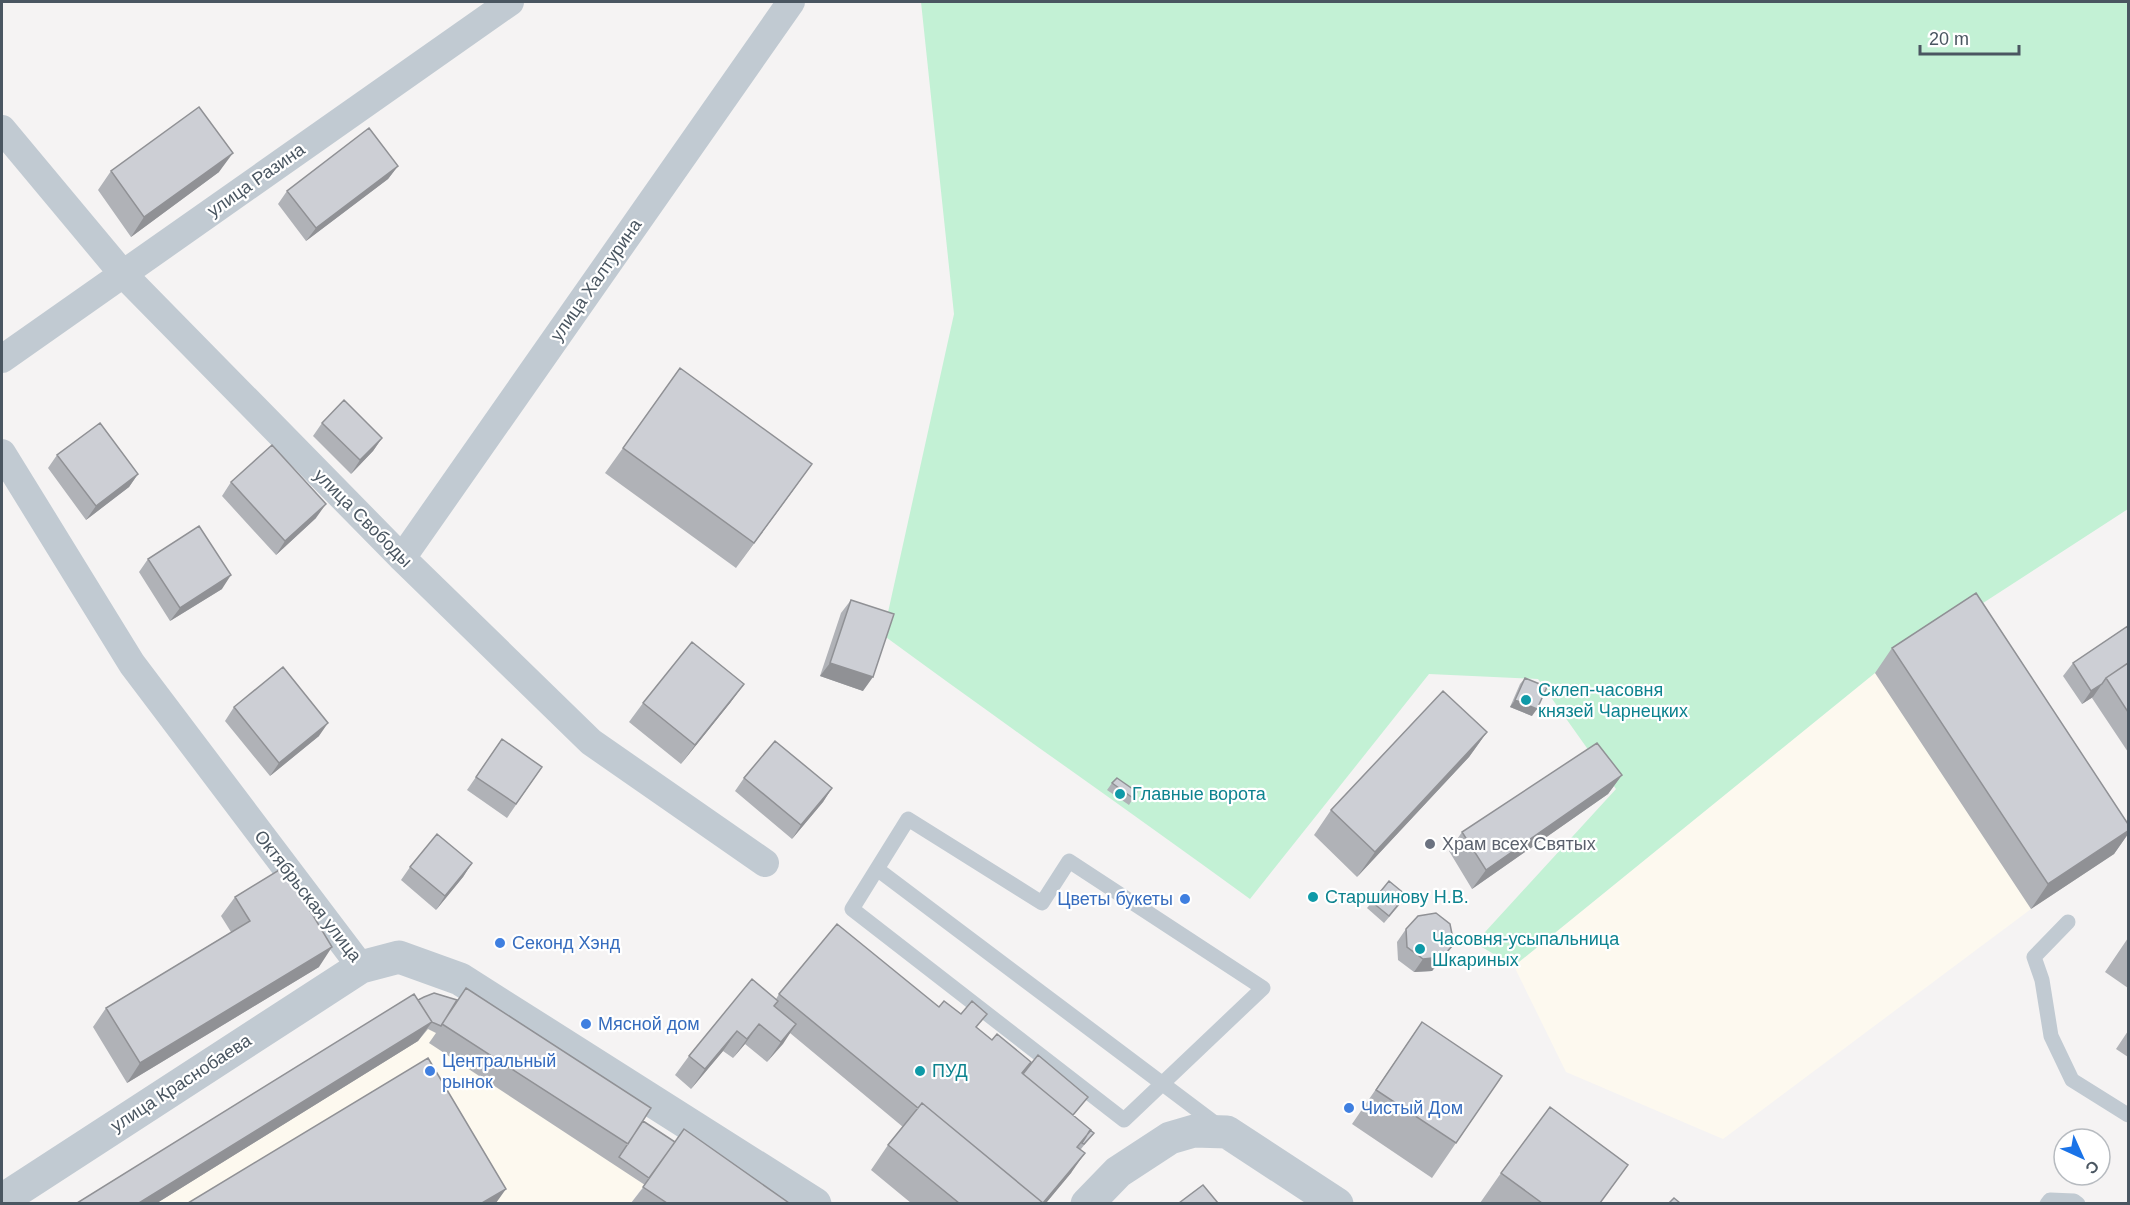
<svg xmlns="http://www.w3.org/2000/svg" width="2130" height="1205" font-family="Helvetica,sans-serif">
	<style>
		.commercial { fill: #fdf9ef }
		.green { fill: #c3f1d5 }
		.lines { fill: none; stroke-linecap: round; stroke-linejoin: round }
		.service { stroke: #c1cad2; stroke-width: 15 }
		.minor { stroke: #c1cad2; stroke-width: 28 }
		.tertiary { stroke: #c1cad2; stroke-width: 33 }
		.wall { fill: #b0b2b7 }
		.shaded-wall { fill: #909195 }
		.building { fill: #cdcfd5; stroke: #909195; stroke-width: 1.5 }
		.culture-dot { fill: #0f9aa8; stroke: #fff; stroke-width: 2 }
		.worship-dot { fill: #6b7280; stroke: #fff; stroke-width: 2 }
		.shop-dot { fill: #3f7fe0; stroke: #fff; stroke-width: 2 }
		.labels { text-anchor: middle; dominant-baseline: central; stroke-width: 4.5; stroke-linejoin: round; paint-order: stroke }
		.street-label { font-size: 18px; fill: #4a5661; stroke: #fff }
		.culture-label { font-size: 18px; fill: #0d838f; stroke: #fff; text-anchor: start }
		.worship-label { font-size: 18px; fill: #5b616d; stroke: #fff; text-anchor: start }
		.shop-label { font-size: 18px; fill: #366cbe; stroke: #fff; text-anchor: start }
	</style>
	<rect width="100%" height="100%" fill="#f5f3f3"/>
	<!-- commercial -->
	<path class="commercial" d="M 1958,618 L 2114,854 L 2031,909 L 1723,1139 L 1566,1072 L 1514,966 L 1875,673 Z
		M 401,1014 L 670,1148 L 631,1203 L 95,1204 Z"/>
	<!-- green -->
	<path class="green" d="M 921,2 L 2128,2 L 2128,509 L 1875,673 L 1514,966 L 1475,943 L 1616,789 L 1538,679 L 1429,674 L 1250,899 C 1128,810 1004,724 883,635 L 954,314 Z"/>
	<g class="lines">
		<!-- service -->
		<path class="service" d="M 908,819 L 1042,903 L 1069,861 L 1263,988 L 1124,1120 L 852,909 Z
			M 877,869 L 1220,1127
			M 2068,922 L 2034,957 L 2042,980 L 2051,1036 L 2072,1080 L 2128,1115
			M 2047,1204 L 2050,1200 L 2074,1201 L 2078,1204"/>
		<!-- minor -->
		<path class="minor" d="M 2,129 L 123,274 L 402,558 L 591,742 L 765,863
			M 2,359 L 510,2
			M 2,453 L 132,664 L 361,967
			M 402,558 L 791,2"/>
		<!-- tertiary -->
		<path class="tertiary" d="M 2,1200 L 361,967 L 399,957 L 460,979 L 815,1204
			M 1087,1204 L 1118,1172 L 1170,1138 L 1194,1131 L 1227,1132 L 1337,1204"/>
	</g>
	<!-- wall -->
	<path class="wall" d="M 398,166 L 388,179 L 306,241 L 278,204 L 287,191 Z
		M 111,171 L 219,172 L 131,237 L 98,190 Z
		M 322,423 L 382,438 L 373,451 L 351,474 L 313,436 Z
		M 623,448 L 794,489 L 736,568 L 605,473 Z
		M 57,455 L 138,474 L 129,487 L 86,520 L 48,468 Z
		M 231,482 L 316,518 L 276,555 L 222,496 Z
		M 148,559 L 222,589 L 170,621 L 139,572 Z
		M 851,600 L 863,691 L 820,676 L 841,613 Z
		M 2128,626 L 2128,752 L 2092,698 L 2093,697 L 2082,704 L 2063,676 L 2073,663 Z
		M 1892,648 L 2128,824 L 2128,834 L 2114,854 L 2031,909 L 1875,673 Z
		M 1525,678 L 1532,716 L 1510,707 L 1520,684 Z
		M 744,684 L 730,703 L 681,764 L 629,722 L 643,703 Z
		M 234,707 L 319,736 L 270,776 L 225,721 Z
		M 1487,732 L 1469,757 L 1357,877 L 1314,835 L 1331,810 Z
		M 502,739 L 542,767 L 507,818 L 467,790 Z
		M 1622,775 L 1608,794 L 1472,889 L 1449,851 L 1462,832 Z
		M 744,778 L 832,788 L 823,802 L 792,839 L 735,791 Z
		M 1112,783 L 1137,792 L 1129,805 L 1107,790 Z
		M 472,863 L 463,877 L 436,910 L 401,880 L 410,867 Z
		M 235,897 L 319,967 L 127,1083 L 93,1027 L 106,1008 L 231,932 L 221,916 Z
		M 1372,902 L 1402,902 L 1384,923 L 1367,908 Z
		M 1406,929 L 1444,957 L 1432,971 L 1414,972 L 1398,960 L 1397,942 Z
		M 2128,938 L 2128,988 L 2105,972 Z
		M 779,994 L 939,1007 L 977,1028 L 992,1040 L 1031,1062 L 1023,1074 L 1088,1097 L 1073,1116 L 1094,1133 L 1081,1149 L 1071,1173 L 1046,1203 L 911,1203 L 871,1170 L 888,1145 L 903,1127 L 790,1033 L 767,1062 L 745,1044 L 733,1058 L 723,1051 L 691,1089 L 675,1075 L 689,1056 L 776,999 Z
		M 418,1000 L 643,1121 L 675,1142 L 789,1203 L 631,1203 L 645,1185 L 429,1043 L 436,1033 L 428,1029 L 418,1041 L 157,1203 L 77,1203 Z
		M 1422,1022 L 1456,1143 L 1432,1178 L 1352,1124 Z
		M 2128,1031 L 2128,1057 L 2116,1049 Z
		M 1501,1173 L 1601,1203 L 1480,1203 Z"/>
	<!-- shaded-wall -->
	<path class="shaded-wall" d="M 233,153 L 219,172 L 131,237 L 144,217 Z
		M 398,166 L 388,179 L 306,241 L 316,228 Z
		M 382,438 L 373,451 L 351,474 L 360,460 Z
		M 812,464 L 794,489 L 736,568 L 754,543 Z
		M 138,474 L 129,487 L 86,520 L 96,506 Z
		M 326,504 L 316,518 L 276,555 L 285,541 Z
		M 231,575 L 222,589 L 170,621 L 180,608 Z
		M 830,663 L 873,677 L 863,691 L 820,676 Z
		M 744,684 L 730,703 L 681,764 L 695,745 Z
		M 2102,684 L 2093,697 L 2082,704 L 2091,691 Z
		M 1515,700 L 1537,709 L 1532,716 L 1510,707 Z
		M 328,723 L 319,736 L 270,776 L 279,763 Z
		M 1487,732 L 1469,757 L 1357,877 L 1375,852 Z
		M 1622,775 L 1608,794 L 1472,889 L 1486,870 Z
		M 832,788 L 823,802 L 792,839 L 801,825 Z
		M 2128,831 L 2128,834 L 2114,854 L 2031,909 L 2048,884 Z
		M 472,863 L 463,877 L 436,910 L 445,896 Z
		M 1454,944 L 1444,957 L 1432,971 L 1414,972 L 1423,959 Z
		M 332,947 L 319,967 L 127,1083 L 140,1063 Z
		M 432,1022 L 418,1041 L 157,1203 L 139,1203 Z
		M 759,1024 L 745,1044 L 733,1058 L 747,1039 Z
		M 796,1024 L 783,1044 L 767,1062 L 781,1042 Z
		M 737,1031 L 723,1051 L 691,1089 L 705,1069 Z
		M 1085,1153 L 1071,1173 L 1046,1203 L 1043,1203 Z
		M 506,1189 L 496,1203 L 482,1203 Z"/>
	<!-- building -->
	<path class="building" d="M 199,107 L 233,153 L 144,217 L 111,171 Z
		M 369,128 L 398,166 L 316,228 L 287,191 Z
		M 680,368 L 812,464 L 754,543 L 623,448 Z
		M 344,400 L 382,438 L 360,460 L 322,423 Z
		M 100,423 L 138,474 L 96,506 L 57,455 Z
		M 272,445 L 326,504 L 285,541 L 231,482 Z
		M 199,526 L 231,575 L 180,608 L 148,559 Z
		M 1976,593 L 2128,824 L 2128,831 L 2048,884 L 1892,648 Z
		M 851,600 L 894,614 L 873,677 L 830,663 Z
		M 2128,626 L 2128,663 L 2106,678 L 2102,684 L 2091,691 L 2073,663 Z
		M 692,642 L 744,684 L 695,745 L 643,703 Z
		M 2128,663 L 2128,712 L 2106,678 Z
		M 283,667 L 328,723 L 279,763 L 234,707 Z
		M 1525,678 L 1547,687 L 1537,709 L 1515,700 Z
		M 1443,691 L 1487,732 L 1375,852 L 1331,810 Z
		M 502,739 L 542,767 L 516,804 L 476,777 Z
		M 775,741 L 832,788 L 801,825 L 744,778 Z
		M 1597,743 L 1622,775 L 1486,870 L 1462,832 Z
		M 1117,778 L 1137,792 L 1133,798 L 1112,783 Z
		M 437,834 L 472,863 L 445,896 L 410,867 Z
		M 284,867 L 332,947 L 140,1063 L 106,1008 L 250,921 L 235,897 Z
		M 1389,881 L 1406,895 L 1389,916 L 1372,902 Z
		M 1436,913 L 1450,924 L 1454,944 L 1442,957 L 1423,959 L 1407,947 L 1406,929 L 1418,916 Z
		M 837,924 L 939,1007 L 944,1001 L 961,1014 L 972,1001 L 987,1014 L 976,1027 L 992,1040 L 997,1034 L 1031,1062 L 1022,1073 L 1091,1130 L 1077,1147 L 1085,1153 L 1043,1203 L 922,1103 L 918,1108 L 779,994 Z
		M 752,979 L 778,1001 L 774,1006 L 796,1024 L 781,1042 L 759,1024 L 747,1039 L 737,1031 L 705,1069 L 689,1056 Z
		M 466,988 L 651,1108 L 628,1144 L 442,1024 Z
		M 434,993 L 457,1000 L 441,1026 L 432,1022 L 430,1023 L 432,1022 L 418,1000 L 424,997 Z
		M 414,994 L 432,1022 L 139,1203 L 77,1203 Z
		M 1422,1022 L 1502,1076 L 1456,1143 L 1376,1090 Z
		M 1038,1055 L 1088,1097 L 1073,1115 L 1023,1074 Z
		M 428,1058 L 506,1189 L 482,1203 L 188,1203 Z
		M 922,1103 L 1043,1203 L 959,1203 L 888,1145 Z
		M 1550,1107 L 1628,1165 L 1600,1203 L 1542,1203 L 1501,1173 Z
		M 643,1121 L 675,1142 L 649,1178 L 619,1157 Z
		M 684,1129 L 789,1203 L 667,1203 L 643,1187 Z
		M 1090,1130 L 1094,1133 L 1084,1144 L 1082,1143 Z
		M 1203,1185 L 1218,1203 L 1179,1203 Z
		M 1674,1198 L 1680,1203 L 1669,1203 Z"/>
	<!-- markers -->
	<g class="culture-dot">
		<circle cx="1526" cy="700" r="6"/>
		<circle cx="1120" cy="794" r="6"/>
		<circle cx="1313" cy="897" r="6"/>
		<circle cx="1420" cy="949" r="6"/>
		<circle cx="920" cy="1071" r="6"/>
	</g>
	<circle class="worship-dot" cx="1430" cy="844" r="6"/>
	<g class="shop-dot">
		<circle cx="1185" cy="899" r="6"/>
		<circle cx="500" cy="943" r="6"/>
		<circle cx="586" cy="1024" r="6"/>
		<circle cx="430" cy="1071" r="6"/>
		<circle cx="1349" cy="1108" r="6"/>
	</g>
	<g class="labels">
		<!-- street labels -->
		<g class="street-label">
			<text transform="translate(256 180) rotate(-35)">улица Разина</text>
			<text transform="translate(596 280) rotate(-55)">улица Халтурина</text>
			<text transform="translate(363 518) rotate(45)">улица Свободы</text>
			<text transform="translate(308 896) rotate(52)">Октябрьская улица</text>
			<text transform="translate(181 1083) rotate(-33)">улица Краснобаева</text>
		</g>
		<!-- culture labels -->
		<g class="culture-label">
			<text x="1538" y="690">Склеп-часовня<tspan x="1538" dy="21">князей Чарнецких</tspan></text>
			<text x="1132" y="794">Главные ворота</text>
			<text x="1325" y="897">Старшинову Н.В.</text>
			<text x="1432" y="939">Часовня-усыпальница<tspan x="1432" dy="21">Шкариных</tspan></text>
			<text x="932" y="1071">ПУД</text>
		</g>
		<!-- worship labels -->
		<g class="worship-label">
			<text x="1442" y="844">Храм всех Святых</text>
		</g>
		<!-- shop labels -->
		<g class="shop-label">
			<text x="1173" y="899" text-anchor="end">Цветы букеты</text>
			<text x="512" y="943">Секонд Хэнд</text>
			<text x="598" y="1024">Мясной дом</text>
			<text x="442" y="1061">Центральный<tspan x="442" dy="21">рынок</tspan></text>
			<text x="1361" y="1108">Чистый Дом</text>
		</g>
	</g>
	<!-- border -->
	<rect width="2130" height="1205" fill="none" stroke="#4a5661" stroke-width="6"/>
	<!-- north arrow -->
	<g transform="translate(2082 1157) rotate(135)"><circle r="28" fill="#ffffff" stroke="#b7bbc0" stroke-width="1.5"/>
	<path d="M0-4.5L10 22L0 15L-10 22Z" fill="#1a73e8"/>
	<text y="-9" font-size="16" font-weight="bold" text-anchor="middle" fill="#4a5661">С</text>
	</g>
	<!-- scale -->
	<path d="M1920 45v9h99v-9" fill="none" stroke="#4a5661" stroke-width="3"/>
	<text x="1929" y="45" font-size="18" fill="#4a5661" stroke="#ffffff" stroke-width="4.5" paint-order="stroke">20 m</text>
</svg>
